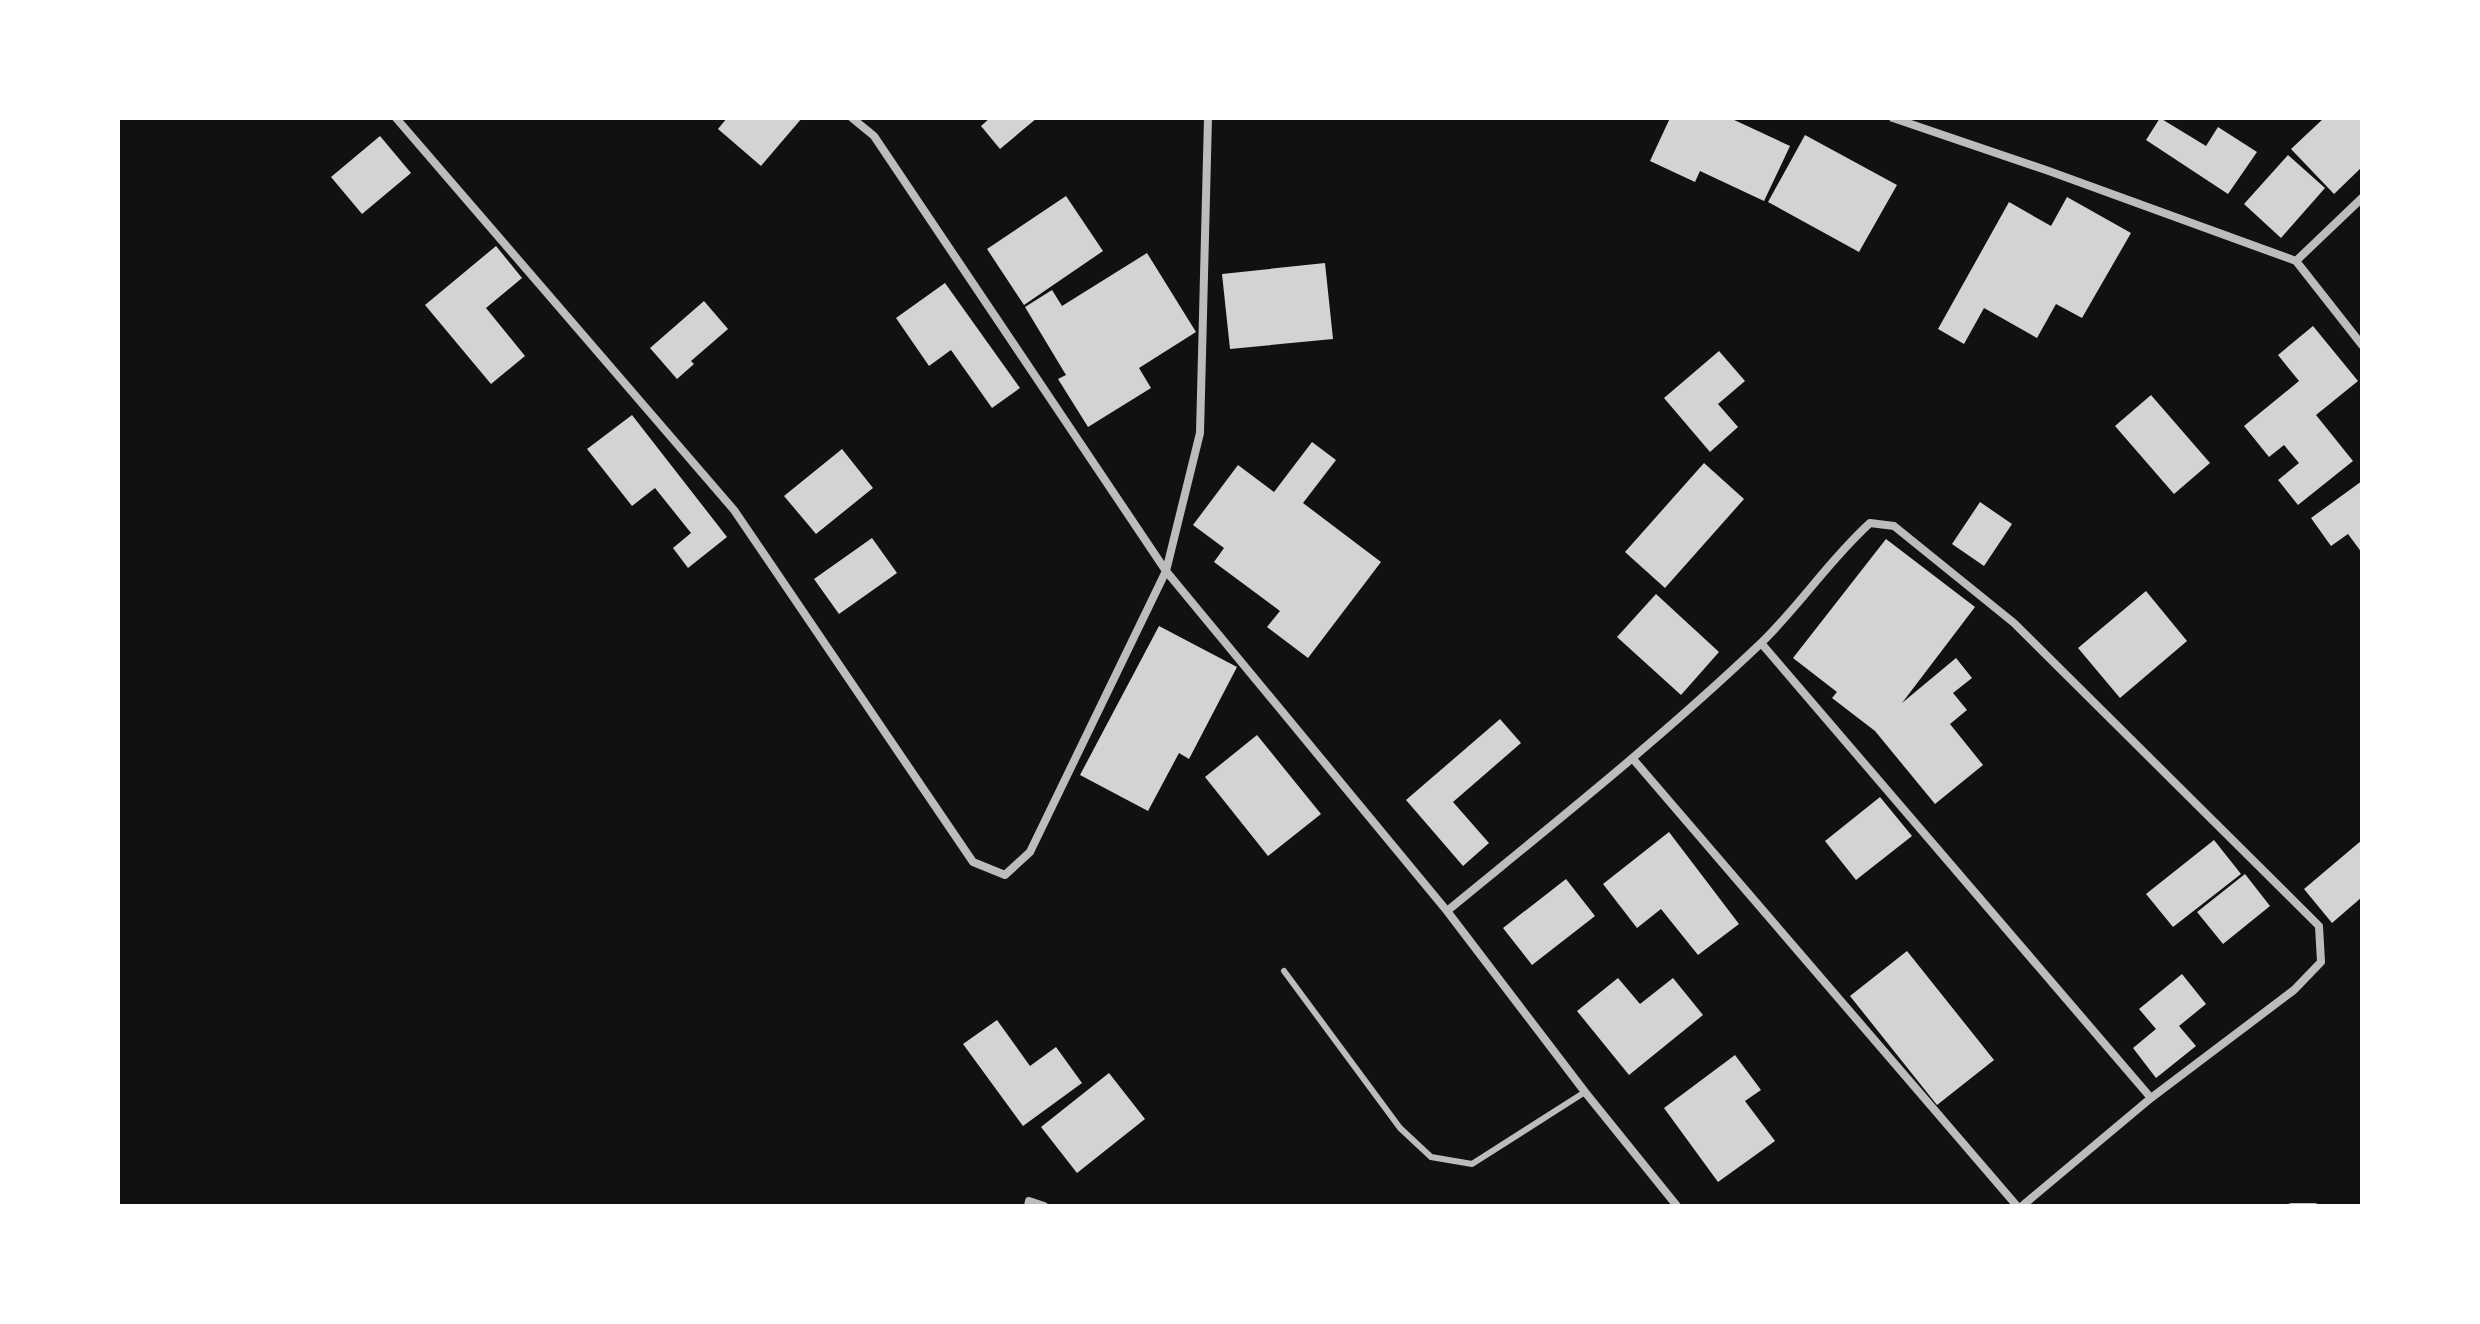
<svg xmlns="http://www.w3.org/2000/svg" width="2480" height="1324" font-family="'Archivo Narrow',sans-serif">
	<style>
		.building { fill: #d3d3d3 }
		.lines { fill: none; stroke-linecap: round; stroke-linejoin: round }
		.service { stroke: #bcbcbc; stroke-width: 6 }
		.minor { stroke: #bcbcbc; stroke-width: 8 }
	</style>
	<rect width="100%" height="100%" fill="#111"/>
	<!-- building -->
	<path class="building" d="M 727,118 L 802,118 L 761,166 L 718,129 Z
		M 990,118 L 1037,118 L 1000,149 L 981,126 Z
		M 1670,118 L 1730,118 L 1790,146 L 1764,201 L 1700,171 L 1695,182 L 1650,161 Z
		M 2160,118 L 2206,146 L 2218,127 L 2257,152 L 2228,194 L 2146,140 Z
		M 2324,118 L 2362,118 L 2362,167 L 2334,194 L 2291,149 Z
		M 1805,135 L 1897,185 L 1859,252 L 1768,202 Z
		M 380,136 L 411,173 L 362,214 L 331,177 Z
		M 2288,155 L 2325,188 L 2281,238 L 2244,204 Z
		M 1066,196 L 1103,251 L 1024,305 L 987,249 Z
		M 2067,197 L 2131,233 L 2082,318 L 2056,304 L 2037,338 L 1984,308 L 1964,344 L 1938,329 L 2009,202 L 2051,226 Z
		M 496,246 L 522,278 L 486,308 L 525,356 L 491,384 L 425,305 Z
		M 1147,253 L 1196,332 L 1139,368 L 1151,388 L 1088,427 L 1058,379 L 1066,375 L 1025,307 L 1052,290 L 1062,306 Z
		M 1325,263 L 1333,339 L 1230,349 L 1222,274 Z
		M 945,283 L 1020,388 L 992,408 L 951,350 L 929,366 L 896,318 Z
		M 704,301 L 728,329 L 691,361 L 694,364 L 677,379 L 650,348 Z
		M 2313,326 L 2358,381 L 2316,415 L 2353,461 L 2298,505 L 2278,480 L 2299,463 L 2284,445 L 2269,457 L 2244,426 L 2299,381 L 2278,355 Z
		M 1719,351 L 1745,381 L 1718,404 L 1738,427 L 1710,452 L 1664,398 Z
		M 2151,395 L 2210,463 L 2174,494 L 2115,426 Z
		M 632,415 L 727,537 L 688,568 L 673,548 L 691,533 L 655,488 L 632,506 L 587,449 Z
		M 1312,442 L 1336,460 L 1303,503 L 1381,562 L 1308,658 L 1267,627 L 1280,611 L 1214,562 L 1224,548 L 1193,525 L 1238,465 L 1274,492 Z
		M 842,449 L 873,488 L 816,534 L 784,496 Z
		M 1704,463 L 1744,499 L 1665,588 L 1625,552 Z
		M 2362,481 L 2362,553 L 2348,534 L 2331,546 L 2311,518 Z
		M 1980,502 L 2012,524 L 1984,566 L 1952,544 Z
		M 872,538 L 897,573 L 839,614 L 814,579 Z
		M 1886,539 L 1975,607 L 1902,703 L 1956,658 L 1972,678 L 1953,693 L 1967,710 L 1950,724 L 1983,765 L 1935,804 L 1875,731 L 1832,698 L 1837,692 L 1793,658 Z
		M 2146,591 L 2187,641 L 2120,698 L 2078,648 Z
		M 1656,594 L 1719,652 L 1681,695 L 1617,637 Z
		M 1159,626 L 1237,667 L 1189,759 L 1179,753 L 1148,811 L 1080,775 Z
		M 1500,719 L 1521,743 L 1453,802 L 1489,843 L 1463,866 L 1406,800 Z
		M 1257,735 L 1321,814 L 1268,856 L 1205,777 Z
		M 1880,797 L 1912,836 L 1856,880 L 1825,841 Z
		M 1669,832 L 1739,924 L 1698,955 L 1661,909 L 1637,928 L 1603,884 Z
		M 2214,840 L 2241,874 L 2173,927 L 2146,894 Z
		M 2362,840 L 2362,897 L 2332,923 L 2304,889 Z
		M 2245,874 L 2270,906 L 2223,944 L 2197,912 Z
		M 1566,879 L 1595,916 L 1532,965 L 1503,928 Z
		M 1907,951 L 1994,1060 L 1937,1105 L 1850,996 Z
		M 2182,974 L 2206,1004 L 2179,1026 L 2196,1046 L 2156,1078 L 2133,1048 L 2156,1029 L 2139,1009 Z
		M 1618,978 L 1640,1004 L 1673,978 L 1703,1015 L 1629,1075 L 1577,1011 Z
		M 997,1020 L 1030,1066 L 1056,1047 L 1082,1083 L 1023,1126 L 963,1044 Z
		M 1735,1055 L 1761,1090 L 1745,1101 L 1775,1141 L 1718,1182 L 1664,1108 Z
		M 1109,1073 L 1145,1119 L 1077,1173 L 1041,1127 Z"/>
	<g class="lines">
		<!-- service -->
		<path class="service" d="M 1284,971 L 1400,1128 L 1431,1157 L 1472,1164 L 1585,1092
			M 2291,1206 L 2315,1206"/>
		<!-- minor -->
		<path class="minor" d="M 396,118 L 734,510 L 973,862 L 1005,875 L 1030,852 L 1166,571 L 1200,433 L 1208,118
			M 852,118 L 874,136 L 1166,571 L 1447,911 L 1585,1092 L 1677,1206
			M 1893,118 L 2046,170 L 2296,261 L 2362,198
			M 2296,261 L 2362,345
			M 1761,643 L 2151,1098
			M 1633,759 L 2017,1206
			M 1447,911 C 1553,824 1660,739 1759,645 C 1799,607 1829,560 1870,523 L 1894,526 L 2014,623 L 2319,926 L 2321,962 L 2294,990 L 2151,1098 L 2022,1206
			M 1028,1206 L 1029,1201 L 1044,1206"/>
	</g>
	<!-- border -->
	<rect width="2480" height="1324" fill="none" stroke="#ffffff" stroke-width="240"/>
</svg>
